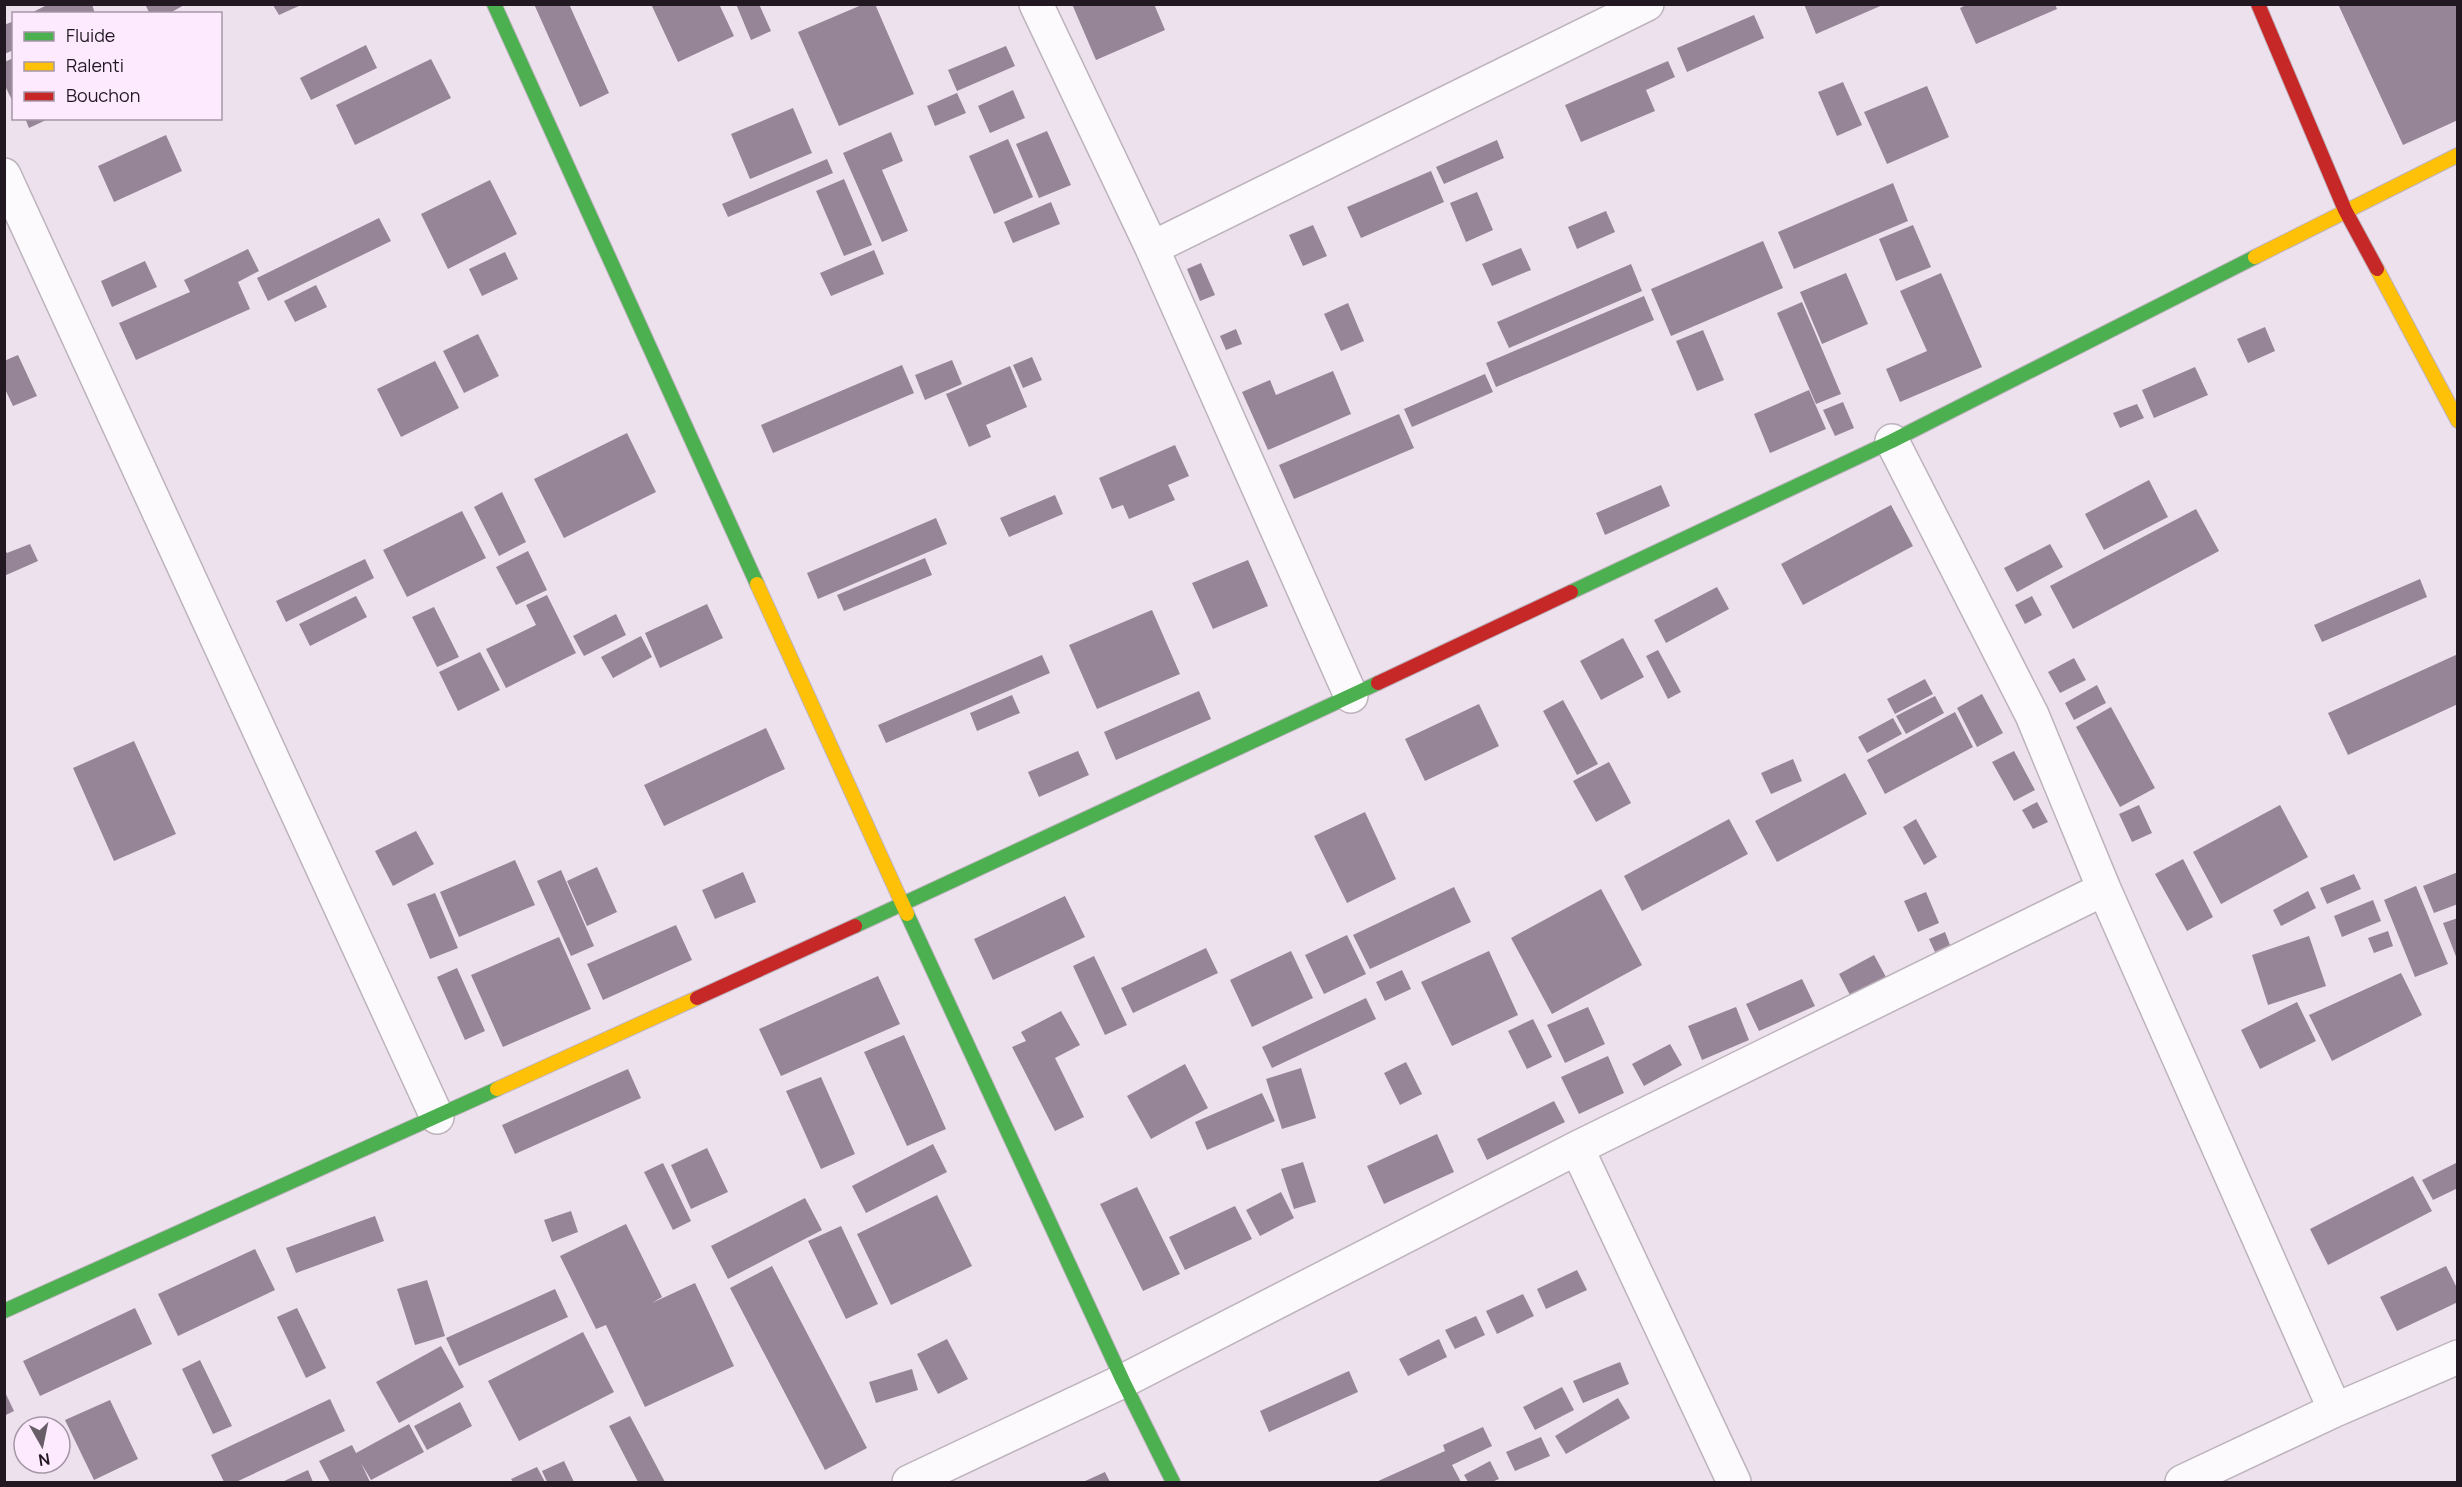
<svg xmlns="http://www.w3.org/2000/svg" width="2462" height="1487" font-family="Manrope,sans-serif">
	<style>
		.building { fill: #968596 }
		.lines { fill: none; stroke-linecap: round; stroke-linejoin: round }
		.street-casing { stroke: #bdb3bd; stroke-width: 36 }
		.fast-casing { stroke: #bdb3bd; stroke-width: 16 }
		.slow-casing { stroke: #bdb3bd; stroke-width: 16 }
		.jam-casing { stroke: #bdb3bd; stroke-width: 16 }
		.street { stroke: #fcfafc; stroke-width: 33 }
		.fast { stroke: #4caf50; stroke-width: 14 }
		.slow { stroke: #ffc107; stroke-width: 14 }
		.jam { stroke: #c62828; stroke-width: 14 }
	</style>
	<rect width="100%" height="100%" fill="#ede1ed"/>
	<!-- building -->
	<path class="building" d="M 49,4 L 92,4 L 95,14 L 29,14 Z
		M 145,4 L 186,4 L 168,14 L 150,14 Z
		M 534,4 L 569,4 L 609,93 L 580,107 Z
		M 651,4 L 719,4 L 734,36 L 678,62 Z
		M 736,4 L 759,4 L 771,31 L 751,40 Z
		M 864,4 L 875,4 L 914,94 L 839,126 L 798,32 Z
		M 1072,4 L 1154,4 L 1165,30 L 1096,60 Z
		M 1804,4 L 1885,4 L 1816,34 Z
		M 1968,4 L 2055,4 L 2057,9 L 1976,44 L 1960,8 Z
		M 2338,4 L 2458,4 L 2458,120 L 2403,145 Z
		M 273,5 L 301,5 L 279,15 Z
		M 1754,15 L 1764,38 L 1687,72 L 1677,48 Z
		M 14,21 L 14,50 L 4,54 L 4,25 Z
		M 366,45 L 377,68 L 311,100 L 300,78 Z
		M 1006,46 L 1015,66 L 957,91 L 948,70 Z
		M 14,58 L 14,104 L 4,84 L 4,62 Z
		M 431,59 L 451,98 L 355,145 L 336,105 Z
		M 1668,61 L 1675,77 L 1646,90 L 1655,111 L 1581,142 L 1565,105 Z
		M 1843,82 L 1862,125 L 1837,136 L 1818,92 Z
		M 1927,86 L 1949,137 L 1887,164 L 1864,112 Z
		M 1013,90 L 1025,118 L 990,133 L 978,106 Z
		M 957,93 L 966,113 L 935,126 L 927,106 Z
		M 793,108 L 812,153 L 750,179 L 731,134 Z
		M 25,118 L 46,118 L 46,120 L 29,128 Z
		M 1047,131 L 1071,185 L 1039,198 L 1016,144 Z
		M 891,132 L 903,161 L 882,170 L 908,231 L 882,242 L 843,153 Z
		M 166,135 L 182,171 L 114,202 L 98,166 Z
		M 1008,139 L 1033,197 L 994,214 L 969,156 Z
		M 1497,140 L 1504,158 L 1444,184 L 1436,167 Z
		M 827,159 L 833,173 L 728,217 L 722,204 Z
		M 1431,171 L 1444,202 L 1361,238 L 1347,207 Z
		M 844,179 L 872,245 L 844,256 L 816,191 Z
		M 490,180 L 517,234 L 448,269 L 421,214 Z
		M 1893,183 L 1908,221 L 1794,269 L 1778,232 Z
		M 1477,192 L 1493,230 L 1466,242 L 1450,203 Z
		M 1051,202 L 1060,224 L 1013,243 L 1004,222 Z
		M 1606,211 L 1615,232 L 1577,249 L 1568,227 Z
		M 379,218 L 391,241 L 268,301 L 257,278 Z
		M 1313,225 L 1327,256 L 1303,266 L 1289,235 Z
		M 1913,225 L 1931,267 L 1896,281 L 1879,239 Z
		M 1763,241 L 1783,288 L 1671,336 L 1651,289 Z
		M 1521,248 L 1531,270 L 1492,286 L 1482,264 Z
		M 248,249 L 259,271 L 238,282 L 250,309 L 136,360 L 119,323 L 190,292 L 184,280 Z
		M 874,250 L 884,274 L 831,296 L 820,273 Z
		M 505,252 L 518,279 L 482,296 L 469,269 Z
		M 145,261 L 157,287 L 112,307 L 101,281 Z
		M 1201,263 L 1215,295 L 1200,301 L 1187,269 Z
		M 1631,264 L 1642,291 L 1509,348 L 1497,322 Z
		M 1846,273 L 1868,324 L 1822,344 L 1800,292 Z
		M 1941,273 L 1982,367 L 1900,402 L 1886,369 L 1927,351 L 1900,291 Z
		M 316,285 L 327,307 L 295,322 L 284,301 Z
		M 1644,296 L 1654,320 L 1496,387 L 1486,363 Z
		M 1802,302 L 1841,394 L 1816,404 L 1777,313 Z
		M 1348,303 L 1364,341 L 1341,351 L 1324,314 Z
		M 2265,327 L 2275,351 L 2248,363 L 2237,339 Z
		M 1236,329 L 1242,344 L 1226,350 L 1220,336 Z
		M 1703,330 L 1724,380 L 1697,391 L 1676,341 Z
		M 478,334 L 499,376 L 464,393 L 443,351 Z
		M 18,355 L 37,396 L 13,406 L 4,387 L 4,361 Z
		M 1032,357 L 1042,380 L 1023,388 L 1013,365 Z
		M 952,360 L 962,384 L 925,400 L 915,375 Z
		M 435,361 L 459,408 L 401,437 L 377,389 Z
		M 902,365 L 914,393 L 773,453 L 761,425 Z
		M 1010,366 L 1027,407 L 986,425 L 991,437 L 969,447 L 946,394 Z
		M 2195,367 L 2208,395 L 2154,418 L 2142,390 Z
		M 1333,371 L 1351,414 L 1268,450 L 1242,392 L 1270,380 L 1276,395 Z
		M 1485,374 L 1493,392 L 1412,427 L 1404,409 Z
		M 1809,390 L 1826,429 L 1770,453 L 1754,414 Z
		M 1843,402 L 1854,428 L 1835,436 L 1823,410 Z
		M 2137,404 L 2144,418 L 2120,428 L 2113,413 Z
		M 1399,414 L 1414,448 L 1294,499 L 1279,465 Z
		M 627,433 L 656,492 L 564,538 L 534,479 Z
		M 1175,445 L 1189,476 L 1168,485 L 1175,500 L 1129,519 L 1123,505 L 1112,509 L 1099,478 Z
		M 2149,480 L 2168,517 L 2104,550 L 2085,514 Z
		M 1661,485 L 1670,506 L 1605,535 L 1596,513 Z
		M 502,492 L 526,542 L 499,556 L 474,507 Z
		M 1055,495 L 1063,514 L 1009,537 L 1000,518 Z
		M 1891,505 L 1913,546 L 1803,605 L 1781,564 Z
		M 2196,509 L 2219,551 L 2073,629 L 2050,586 Z
		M 462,511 L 486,558 L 407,597 L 383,550 Z
		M 936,518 L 947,544 L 818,599 L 807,573 Z
		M 30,544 L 38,561 L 4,576 L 4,548 L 7,553 Z
		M 2050,544 L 2063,567 L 2017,592 L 2004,568 Z
		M 528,551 L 547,590 L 516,605 L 496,567 Z
		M 925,558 L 932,575 L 844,611 L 837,595 Z
		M 365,559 L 374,578 L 286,622 L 276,601 Z
		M 1248,560 L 1268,606 L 1213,629 L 1192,583 Z
		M 2420,579 L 2427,597 L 2322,642 L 2314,625 Z
		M 1717,587 L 1729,609 L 1666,643 L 1654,620 Z
		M 547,595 L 576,653 L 506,688 L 486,649 L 536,625 L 526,605 Z
		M 356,596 L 367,617 L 310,646 L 299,624 Z
		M 2032,596 L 2042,615 L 2025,624 L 2015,605 Z
		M 707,604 L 723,638 L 660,668 L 645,633 Z
		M 434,607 L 459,657 L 437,667 L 412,617 Z
		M 1152,610 L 1180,674 L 1097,709 L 1069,645 Z
		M 616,614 L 626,635 L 584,656 L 573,636 Z
		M 641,636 L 652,657 L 613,678 L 601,657 Z
		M 1623,638 L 1644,677 L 1601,700 L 1580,661 Z
		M 1658,650 L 1681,692 L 1668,699 L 1646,656 Z
		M 480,652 L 500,690 L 458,711 L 439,672 Z
		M 2458,654 L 2458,704 L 2348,755 L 2328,713 Z
		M 1042,655 L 1050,673 L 886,743 L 878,725 Z
		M 2074,658 L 2086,680 L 2060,693 L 2048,672 Z
		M 1925,679 L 1933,694 L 1895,714 L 1887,699 Z
		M 2097,685 L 2106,703 L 2074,720 L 2065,703 Z
		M 1199,691 L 1211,719 L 1116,760 L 1104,732 Z
		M 1982,694 L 2003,733 L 1977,747 L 1957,708 Z
		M 1012,695 L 1020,713 L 977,731 L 970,713 Z
		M 1935,696 L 1944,713 L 1906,734 L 1896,716 Z
		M 1563,700 L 1598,764 L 1577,775 L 1543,711 Z
		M 1479,704 L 1499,746 L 1425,781 L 1405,739 Z
		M 2111,707 L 2155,788 L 2120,807 L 2076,727 Z
		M 1955,712 L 1973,747 L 1885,794 L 1867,760 Z
		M 1893,718 L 1902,734 L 1867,753 L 1858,737 Z
		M 766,728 L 785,769 L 664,826 L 644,785 Z
		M 134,741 L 176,834 L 114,861 L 73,768 Z
		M 1078,751 L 1089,775 L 1039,797 L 1028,772 Z
		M 2014,751 L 2035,790 L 2014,801 L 1992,762 Z
		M 1793,759 L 1802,781 L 1771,794 L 1761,773 Z
		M 1609,762 L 1631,803 L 1596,822 L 1573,781 Z
		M 1845,773 L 1867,814 L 1777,862 L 1755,821 Z
		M 2037,802 L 2048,822 L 2033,829 L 2022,810 Z
		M 2139,805 L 2152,833 L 2132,842 L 2119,814 Z
		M 2280,805 L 2308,857 L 2221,904 L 2193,852 Z
		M 1365,812 L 1396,879 L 1347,903 L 1314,836 Z
		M 1729,819 L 1748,854 L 1642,911 L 1624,876 Z
		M 1916,819 L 1937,857 L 1924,865 L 1903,827 Z
		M 416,831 L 434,864 L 393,886 L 375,851 Z
		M 2183,859 L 2213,917 L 2187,931 L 2155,874 Z
		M 515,860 L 535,905 L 459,937 L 440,892 Z
		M 597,867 L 617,912 L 587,926 L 567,881 Z
		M 561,870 L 594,946 L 571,956 L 537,881 Z
		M 743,872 L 756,902 L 715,919 L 702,890 Z
		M 2458,872 L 2458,904 L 2434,913 L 2423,886 Z
		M 2354,874 L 2361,889 L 2327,904 L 2320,888 Z
		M 2416,886 L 2448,964 L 2415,977 L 2384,900 Z
		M 1454,887 L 1471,922 L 1370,969 L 1353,935 Z
		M 1601,889 L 1642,965 L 1552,1014 L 1511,938 Z
		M 2308,891 L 2316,908 L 2281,926 L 2273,910 Z
		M 1926,892 L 1939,923 L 1918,932 L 1904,901 Z
		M 435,893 L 458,948 L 430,959 L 407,904 Z
		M 1065,896 L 1085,937 L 993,980 L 974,939 Z
		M 2373,900 L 2381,921 L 2342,937 L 2334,916 Z
		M 2458,918 L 2458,959 L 2457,959 L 2443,923 Z
		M 676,925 L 692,960 L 603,1000 L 587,964 Z
		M 2388,931 L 2393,946 L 2374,953 L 2368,938 Z
		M 1945,932 L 1950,945 L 1935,952 L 1929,939 Z
		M 1347,935 L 1366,974 L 1324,994 L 1305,955 Z
		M 2309,936 L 2326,986 L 2268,1005 L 2252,955 Z
		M 559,937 L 591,1009 L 503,1047 L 471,975 Z
		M 1206,948 L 1218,973 L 1133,1013 L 1121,988 Z
		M 1291,951 L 1313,998 L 1252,1027 L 1230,980 Z
		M 1489,951 L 1518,1015 L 1452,1046 L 1421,982 Z
		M 1874,955 L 1886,977 L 1850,995 L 1839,974 Z
		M 1094,956 L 1127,1025 L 1105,1035 L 1073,966 Z
		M 457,968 L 485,1031 L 465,1040 L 437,977 Z
		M 1402,970 L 1411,989 L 1385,1001 L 1376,982 Z
		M 2401,973 L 2422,1015 L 2332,1061 L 2309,1015 Z
		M 878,976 L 900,1024 L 781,1076 L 759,1029 Z
		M 1802,979 L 1815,1006 L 1759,1031 L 1746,1004 Z
		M 1366,998 L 1376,1019 L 1272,1068 L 1262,1047 Z
		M 2297,1002 L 2316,1041 L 2260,1069 L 2241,1030 Z
		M 1588,1007 L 1605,1044 L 1565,1063 L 1547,1025 Z
		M 1736,1007 L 1749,1040 L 1702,1060 L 1688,1026 Z
		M 1061,1011 L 1080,1045 L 1055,1058 L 1084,1117 L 1055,1131 L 1012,1047 L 1026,1041 L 1021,1032 Z
		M 1533,1019 L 1552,1057 L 1527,1069 L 1508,1031 Z
		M 904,1035 L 946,1129 L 907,1146 L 864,1052 Z
		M 1670,1044 L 1682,1065 L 1644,1086 L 1632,1064 Z
		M 1608,1056 L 1624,1093 L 1579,1114 L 1561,1077 Z
		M 1406,1062 L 1422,1094 L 1400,1105 L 1384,1073 Z
		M 1185,1064 L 1208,1108 L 1151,1139 L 1127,1096 Z
		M 1301,1068 L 1316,1118 L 1282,1129 L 1266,1079 Z
		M 628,1069 L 641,1098 L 515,1154 L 502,1125 Z
		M 821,1077 L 855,1154 L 821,1169 L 786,1091 Z
		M 1262,1093 L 1275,1121 L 1207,1150 L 1195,1122 Z
		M 1554,1101 L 1565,1122 L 1487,1160 L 1477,1139 Z
		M 1437,1134 L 1454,1172 L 1384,1204 L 1367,1166 Z
		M 933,1144 L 947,1172 L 866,1213 L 852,1186 Z
		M 707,1148 L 728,1192 L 691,1209 L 671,1165 Z
		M 1303,1162 L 1316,1202 L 1294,1209 L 1281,1169 Z
		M 2458,1162 L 2458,1188 L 2433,1200 L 2422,1180 Z
		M 663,1163 L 691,1221 L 673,1230 L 644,1172 Z
		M 2413,1176 L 2432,1211 L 2328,1265 L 2310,1229 Z
		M 1137,1187 L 1180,1274 L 1143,1291 L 1100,1204 Z
		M 1281,1192 L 1294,1218 L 1260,1236 L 1246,1210 Z
		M 937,1195 L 972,1266 L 891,1305 L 857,1234 Z
		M 805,1198 L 822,1230 L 728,1279 L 711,1246 Z
		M 1235,1206 L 1252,1239 L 1185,1270 L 1169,1237 Z
		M 571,1211 L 578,1232 L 552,1242 L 544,1220 Z
		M 375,1216 L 384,1241 L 296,1273 L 286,1248 Z
		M 626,1224 L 662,1297 L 652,1303 L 695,1283 L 734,1366 L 645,1407 L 606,1325 L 596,1329 L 560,1256 Z
		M 841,1226 L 878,1304 L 846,1319 L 808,1241 Z
		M 255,1249 L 275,1290 L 178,1336 L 158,1294 Z
		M 772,1266 L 867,1448 L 825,1470 L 730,1288 Z
		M 2446,1266 L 2458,1290 L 2458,1302 L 2397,1331 L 2380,1297 Z
		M 1577,1270 L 1587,1290 L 1546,1309 L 1537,1289 Z
		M 427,1280 L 445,1336 L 415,1345 L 397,1289 Z
		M 555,1289 L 568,1317 L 459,1366 L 446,1338 Z
		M 1523,1294 L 1534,1316 L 1497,1334 L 1486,1311 Z
		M 135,1308 L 152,1344 L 40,1396 L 23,1361 Z
		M 297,1308 L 326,1368 L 306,1378 L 277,1317 Z
		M 1476,1316 L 1485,1335 L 1455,1349 L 1445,1330 Z
		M 583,1332 L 614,1392 L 519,1441 L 488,1381 Z
		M 947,1339 L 968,1379 L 938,1394 L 917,1354 Z
		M 1439,1339 L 1447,1357 L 1408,1376 L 1399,1359 Z
		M 441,1346 L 464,1387 L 399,1423 L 376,1382 Z
		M 200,1360 L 232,1426 L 213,1434 L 182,1369 Z
		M 1620,1362 L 1629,1384 L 1583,1403 L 1573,1381 Z
		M 912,1369 L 918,1390 L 876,1403 L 869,1382 Z
		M 1349,1371 L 1358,1392 L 1269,1432 L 1260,1411 Z
		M 1562,1387 L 1574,1410 L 1535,1430 L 1523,1407 Z
		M 4,1390 L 14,1411 L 4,1416 Z
		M 1618,1398 L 1630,1418 L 1566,1454 L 1555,1436 Z
		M 330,1399 L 345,1431 L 236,1482 L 224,1482 L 211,1455 Z
		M 110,1400 L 138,1459 L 94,1480 L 65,1420 Z
		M 460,1402 L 472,1426 L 427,1450 L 414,1426 Z
		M 630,1416 L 665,1482 L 638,1482 L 609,1426 Z
		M 409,1424 L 424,1452 L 371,1480 L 361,1463 L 370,1482 L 330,1482 L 319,1461 L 352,1445 L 356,1453 Z
		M 1483,1427 L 1492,1446 L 1452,1465 L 1461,1482 L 1376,1482 L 1445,1451 L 1443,1445 Z
		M 1541,1437 L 1550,1456 L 1515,1471 L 1506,1452 Z
		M 564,1461 L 574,1482 L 547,1482 L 542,1471 Z
		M 1490,1461 L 1499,1479 L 1492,1482 L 1468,1482 L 1464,1475 Z
		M 537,1467 L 545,1482 L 513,1482 L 511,1479 Z
		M 308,1470 L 313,1482 L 282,1482 Z
		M 1105,1472 L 1110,1482 L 1083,1482 Z"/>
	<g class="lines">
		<defs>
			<path id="street" d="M 1036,4 L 1152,248 L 1351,696
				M 4,175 L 437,1117
				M 1152,248 L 1647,4
				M 1892,441 L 2032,715 L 2104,889 L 2335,1410
				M 1577,1148 L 1734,1482
				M 909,1482 L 1123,1381 L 1577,1148 L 2104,889
				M 2182,1482 L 2335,1410 L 2458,1357"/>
			<path id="fast" d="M 494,4 L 757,584
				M 1571,592 L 1892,441 L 2255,257
				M 907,914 L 1123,1381 L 1173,1482
				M 855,926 L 1378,683
				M 4,1311 L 497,1089"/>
			<path id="slow" d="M 2255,257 L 2458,155
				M 2377,269 L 2458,421
				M 757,584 L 907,914
				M 497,1089 L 697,998"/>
			<path id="jam" d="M 2258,4 L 2345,210 L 2377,269
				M 1378,683 L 1571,592
				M 697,998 L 855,926"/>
		</defs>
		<!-- street casing -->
		<use href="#street" class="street-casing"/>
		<!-- fast casing -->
		<use href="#fast" class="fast-casing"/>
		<!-- slow casing -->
		<use href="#slow" class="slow-casing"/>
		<!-- jam casing -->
		<use href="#jam" class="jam-casing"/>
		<!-- street -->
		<use href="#street" class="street"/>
		<!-- fast -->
		<use href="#fast" class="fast"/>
		<!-- slow -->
		<use href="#slow" class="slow"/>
		<!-- jam -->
		<use href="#jam" class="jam"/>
	</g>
	<!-- border -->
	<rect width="2462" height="1487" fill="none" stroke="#211821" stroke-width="12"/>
	<!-- legend -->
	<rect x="12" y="12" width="210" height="108" fill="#fdeafe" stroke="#a596a6" stroke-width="1.5"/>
	<rect x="24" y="32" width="30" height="9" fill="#4caf50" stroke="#a596a6" stroke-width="1.5"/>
	<text x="66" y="42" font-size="18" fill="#211821">Fluide</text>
	<rect x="24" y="62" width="30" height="9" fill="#ffc107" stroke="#a596a6" stroke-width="1.5"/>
	<text x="66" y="72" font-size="18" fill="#211821">Ralenti</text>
	<rect x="24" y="92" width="30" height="9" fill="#c62828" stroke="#a596a6" stroke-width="1.5"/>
	<text x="66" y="102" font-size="18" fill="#211821">Bouchon</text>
	<!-- north arrow -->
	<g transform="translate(42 1445) rotate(171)"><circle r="28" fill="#fdeafe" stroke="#a596a6" stroke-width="1.5"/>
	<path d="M0-4.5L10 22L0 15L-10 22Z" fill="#685e68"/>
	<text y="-9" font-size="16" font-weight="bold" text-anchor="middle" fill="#211821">N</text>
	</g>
</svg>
